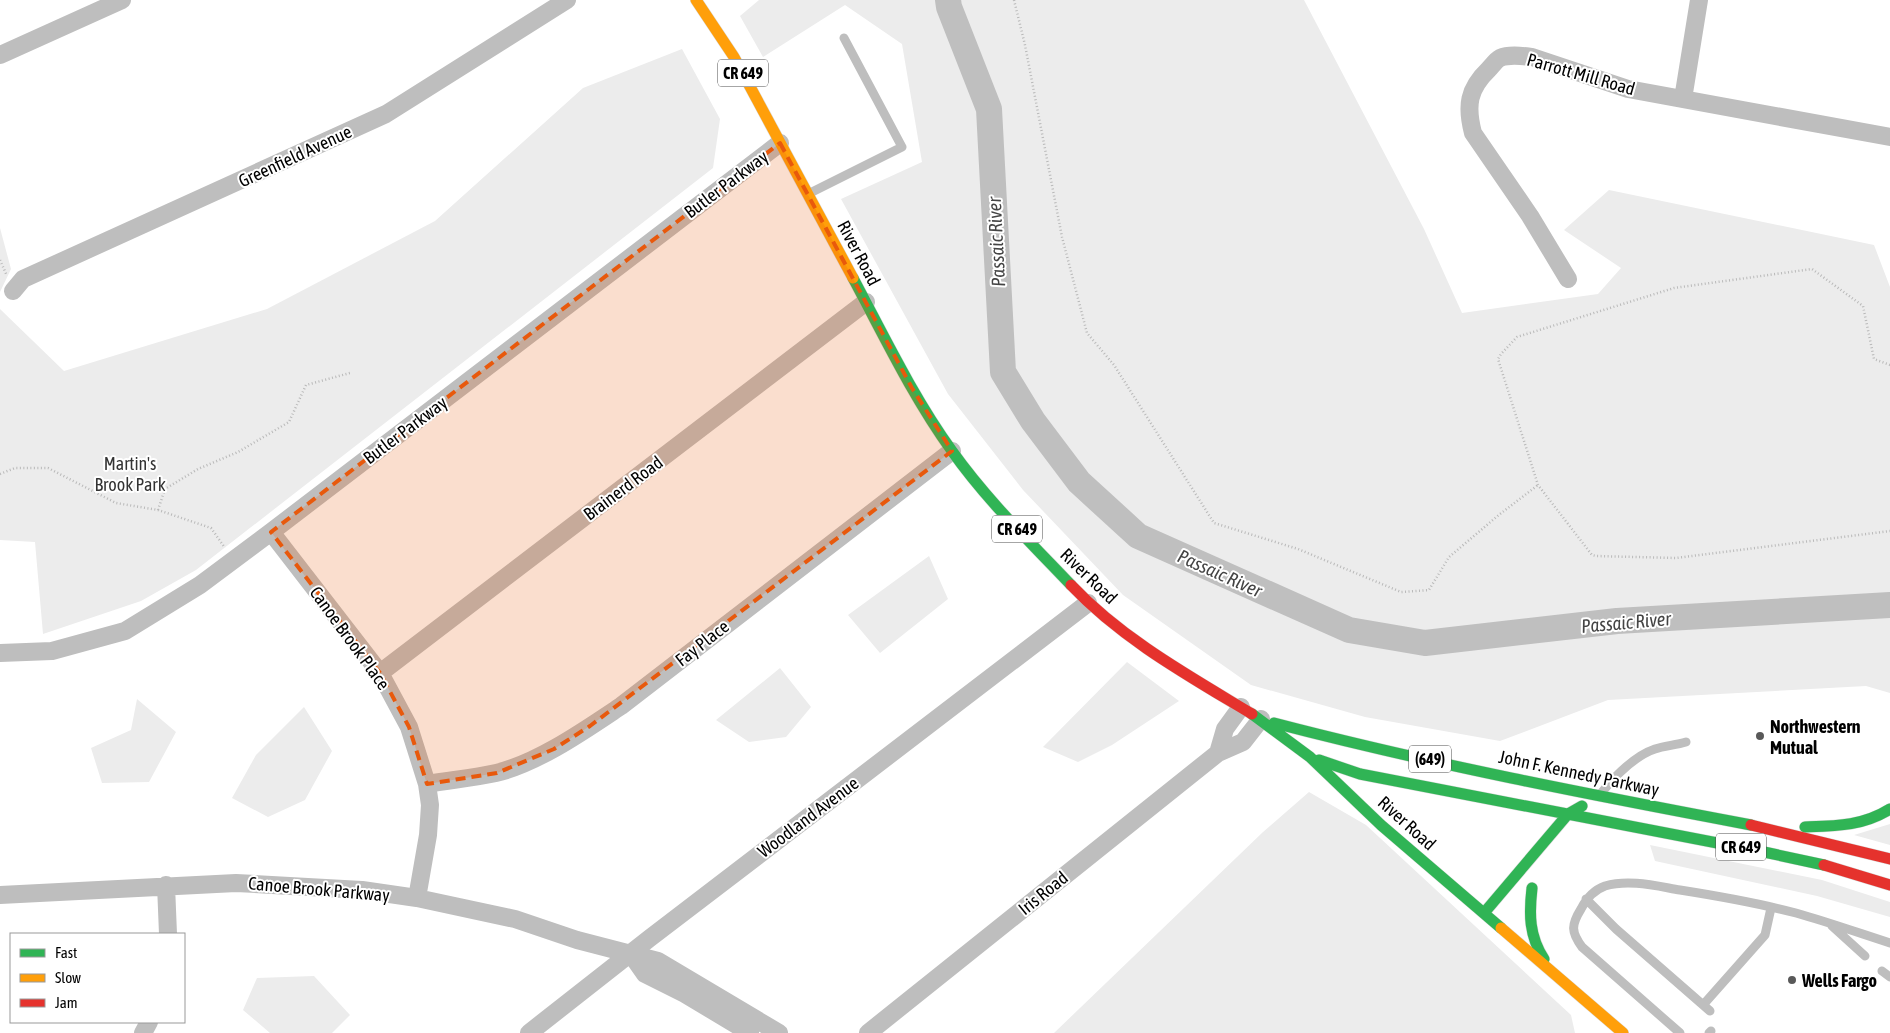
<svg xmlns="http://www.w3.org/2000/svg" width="1890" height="1033" font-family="'Asap Condensed',sans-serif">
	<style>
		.green { fill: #ececec }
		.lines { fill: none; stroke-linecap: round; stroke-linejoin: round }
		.river { stroke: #bfbfbf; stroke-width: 26 }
		.fast-casing { stroke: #dbdbdb; stroke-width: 12 }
		.slow-casing { stroke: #dbdbdb; stroke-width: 12 }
		.jam-casing { stroke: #dbdbdb; stroke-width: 12 }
		.path { stroke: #b9b9b9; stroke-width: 2.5; stroke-dasharray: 1 2.5; stroke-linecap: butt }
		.lane { stroke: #bebebe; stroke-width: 9 }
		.street { stroke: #bebebe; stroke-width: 18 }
		.fast { stroke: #30b455; stroke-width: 11 }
		.slow { stroke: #ff9f0a; stroke-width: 11 }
		.jam { stroke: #e5322d; stroke-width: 11 }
		.marked { fill: #e8590c; fill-opacity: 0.2; stroke: #e8590c; stroke-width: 4; stroke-dasharray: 10 6; stroke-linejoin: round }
		.poi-dot { fill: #595959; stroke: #fff; stroke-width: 2 }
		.labels { text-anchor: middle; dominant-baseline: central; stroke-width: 4; stroke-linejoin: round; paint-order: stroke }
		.shield { fill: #fff; stroke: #4c4c4c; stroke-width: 1 }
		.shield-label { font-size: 16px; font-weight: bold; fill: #000 }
		.street-label { font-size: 18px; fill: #000; stroke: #fff }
		.park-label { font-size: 18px; fill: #333; stroke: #fff }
		.poi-label { font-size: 18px; font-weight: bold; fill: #000; stroke: #fff; text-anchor: start }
		.water-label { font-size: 19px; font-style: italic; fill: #444; stroke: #fff }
	</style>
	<rect width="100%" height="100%" fill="#fff"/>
	<!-- green -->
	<path class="green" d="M 759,0 L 1304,0 L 1424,229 L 1462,313 L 1598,294 L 1621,268 L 1564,230 L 1609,190 L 1874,245 L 1890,287 L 1890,693 L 1866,686 L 1608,700 L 1500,741 L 1365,717 L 1251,685 L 1123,595 L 1023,490 L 948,394 L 841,199 L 922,162 L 902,44 L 845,5 L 763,57 L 740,16 Z
		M 682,49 L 720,119 L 713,168 L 196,570 L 141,601 L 43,634 L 35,542 L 0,540 L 0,309 L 64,371 L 267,309 L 435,221 L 583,88 Z
		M 0,228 L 11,269 L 0,292 Z
		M 929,556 L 948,599 L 880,653 L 848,615 Z
		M 1127,662 L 1179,701 L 1112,745 L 1078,762 L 1043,747 Z
		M 780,668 L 811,707 L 786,737 L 749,742 L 716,720 Z
		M 137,699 L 176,732 L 149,782 L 102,783 L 91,748 L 131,730 Z
		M 304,707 L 332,751 L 305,800 L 268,817 L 232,798 L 256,755 Z
		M 1309,792 L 1366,825 L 1571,1015 L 1575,1033 L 1054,1033 L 1263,832 Z
		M 1890,824 L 1890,845 L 1854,835 Z
		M 1650,845 L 1822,880 L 1890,902 L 1890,917 L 1817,896 L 1655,861 Z
		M 314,976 L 350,1015 L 332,1033 L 270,1033 L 243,1010 L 257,978 Z"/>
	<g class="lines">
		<!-- river -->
		<path class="river" d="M 948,0 L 949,7 L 989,109 L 1003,372 L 1033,421 L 1079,482 L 1138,536 L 1349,630 L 1425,643 L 1617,621 L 1890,605"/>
		<defs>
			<path id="fast" d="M 853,278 C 884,336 913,397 952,451 C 986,499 1030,542 1071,585
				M 1252,714 L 1310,757 L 1381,825 L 1501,928
				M 1274,723 C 1431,764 1592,795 1751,825
				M 1319,760 L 1360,774 L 1764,852 L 1824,865
				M 1805,827 C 1836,826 1863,826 1890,809
				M 1532,888 C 1529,914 1529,936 1544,959
				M 1484,913 L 1568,814 L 1582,806"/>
			<path id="slow" d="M 696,0 L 734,57 L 853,278
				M 1501,928 L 1623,1033"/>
			<path id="jam" d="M 1071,585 C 1122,639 1189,676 1252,714
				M 1751,825 L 1890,859
				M 1824,865 L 1890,885"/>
		</defs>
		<!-- fast casing -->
		<use href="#fast" class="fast-casing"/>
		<!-- slow casing -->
		<use href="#slow" class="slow-casing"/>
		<!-- jam casing -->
		<use href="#jam" class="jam-casing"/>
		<!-- path -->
		<path class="path" d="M 1014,0 L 1025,45 L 1062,237 L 1087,333 L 1114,365 L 1214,523 L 1298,549 L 1401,592 L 1429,590 L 1449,557 L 1500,514 L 1538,485
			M 0,260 L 7,276
			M 1890,365 L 1874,359 L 1863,306 L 1812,269 L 1674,288 L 1517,337 L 1501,354 L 1498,359 L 1538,485 L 1592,555 L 1596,556 L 1676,558 L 1890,531
			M 0,474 L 15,468 L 48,468 L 116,503 L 158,510 L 211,528 L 225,548
			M 158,510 L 165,489 L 198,469 L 238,452 L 289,422 L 306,385 L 350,373"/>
		<!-- lane -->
		<path class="lane" d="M 810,193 L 902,147 L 844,38
			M 1602,792 C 1616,775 1634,756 1655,749 C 1664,746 1676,745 1686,742
			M 1586,899 L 1616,929 L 1710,1011
			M 1832,926 L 1865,956
			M 1882,971 L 1890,977
			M 1703,1005 L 1765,935 L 1771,908
			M 1680,1033 L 1582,947 C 1571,932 1571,925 1581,909 C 1586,899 1594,890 1605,886 C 1629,879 1656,886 1680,890 C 1718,896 1758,903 1796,913 C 1828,922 1859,933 1890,943
			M 1709,1033 L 1711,1031"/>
		<!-- street -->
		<path class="street" d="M 0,55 L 122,0
			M 1683,99 L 1699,0
			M 1568,279 L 1530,216 L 1473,133 C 1466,106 1468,89 1489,69 C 1492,66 1496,60 1500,58 C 1509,54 1523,56 1532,57 L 1628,89 L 1890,137
			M 13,291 L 23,279 L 386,114 L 567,0
			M 271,532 L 380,673 L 409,727 L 427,784 L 430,805 L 428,835 L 417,898
			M 0,653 L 52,651 L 125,631 L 200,585 L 271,532 L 780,143
			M 380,673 L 866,302
			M 1218,753 L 1225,729 L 1241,707
			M 427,784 C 450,780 473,778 496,773 C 538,763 585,730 621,706 L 952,451
			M 166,885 L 168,934
			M 0,895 L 236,883 L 362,890 L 417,898 L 515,919 L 577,940 L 658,961 L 779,1033
			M 631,954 L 645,974 L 685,994 L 750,1033
			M 143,1033 L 149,1022
			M 529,1033 L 650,938 L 1088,603
			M 868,1033 L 1218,753 L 1243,742 L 1261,719"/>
		<!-- fast -->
		<use href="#fast" class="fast"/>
		<!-- slow -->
		<use href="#slow" class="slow"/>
		<!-- jam -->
		<use href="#jam" class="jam"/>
	</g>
	<!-- marked area -->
	<path class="marked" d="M 780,143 L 912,388 L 952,451 L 590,726 L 554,749 L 497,773 L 427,784 L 409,727 L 380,673 L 271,532 Z"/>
	<!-- markers -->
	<g class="poi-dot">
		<circle cx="1760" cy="736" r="5"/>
		<circle cx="1792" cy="980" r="5"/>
	</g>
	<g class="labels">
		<!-- shield labels -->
		<g class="shield">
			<rect x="718" y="59.5" width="50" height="27" rx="4"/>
			<rect x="992" y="515.5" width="50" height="27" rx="4"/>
			<rect x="1409" y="745.5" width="42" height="27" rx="4"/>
			<rect x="1716" y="833.5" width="50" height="27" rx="4"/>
		</g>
		<g class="shield-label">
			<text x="743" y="73">CR 649</text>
			<text x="1017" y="529">CR 649</text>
			<text x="1430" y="759">(649)</text>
			<text x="1741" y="847">CR 649</text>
		</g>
		<!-- street labels -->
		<g class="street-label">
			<text transform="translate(1581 74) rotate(16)">Parrott Mill Road</text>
			<text transform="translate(295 156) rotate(-25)">Greenfield Avenue</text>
			<text transform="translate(726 184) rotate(-37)">Butler Parkway</text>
			<text transform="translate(859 253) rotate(62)">River Road</text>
			<text transform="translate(405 430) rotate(-37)">Butler Parkway</text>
			<text transform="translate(623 488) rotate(-37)">Brainerd Road</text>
			<text transform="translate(1089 576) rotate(44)">River Road</text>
			<text transform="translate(350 638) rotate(54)">Canoe Brook Place</text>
			<text transform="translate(702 643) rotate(-38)">Fay Place</text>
			<text transform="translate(1579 773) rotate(12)">John F. Kennedy Parkway</text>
			<text transform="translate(808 817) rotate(-37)">Woodland Avenue</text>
			<text transform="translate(1407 823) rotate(42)">River Road</text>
			<text transform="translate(319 889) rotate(5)">Canoe Brook Parkway</text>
			<text transform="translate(1043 893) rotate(-39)">Iris Road</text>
		</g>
		<!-- park labels -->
		<g class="park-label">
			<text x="130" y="463">Martin's<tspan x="130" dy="21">Brook Park</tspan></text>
		</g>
		<!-- poi labels -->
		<g class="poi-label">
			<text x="1770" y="726">Northwestern<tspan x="1770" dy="21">Mutual</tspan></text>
			<text x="1802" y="980">Wells Fargo</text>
		</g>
		<!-- water labels -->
		<g class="water-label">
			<text transform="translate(996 242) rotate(-93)">Passaic River</text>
			<text transform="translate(1220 573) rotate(24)">Passaic River</text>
			<text transform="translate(1626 622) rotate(-5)">Passaic River</text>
		</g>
	</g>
	<!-- legend -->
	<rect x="10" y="933" width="175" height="90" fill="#ffffff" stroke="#999999"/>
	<rect x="20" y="949" width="25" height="8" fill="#30b455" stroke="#999999"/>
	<text x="55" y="958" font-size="15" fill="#000000">Fast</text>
	<rect x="20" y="974" width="25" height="8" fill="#ff9f0a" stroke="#999999"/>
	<text x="55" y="983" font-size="15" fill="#000000">Slow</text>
	<rect x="20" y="999" width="25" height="8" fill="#e5322d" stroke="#999999"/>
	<text x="55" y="1008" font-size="15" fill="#000000">Jam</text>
</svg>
